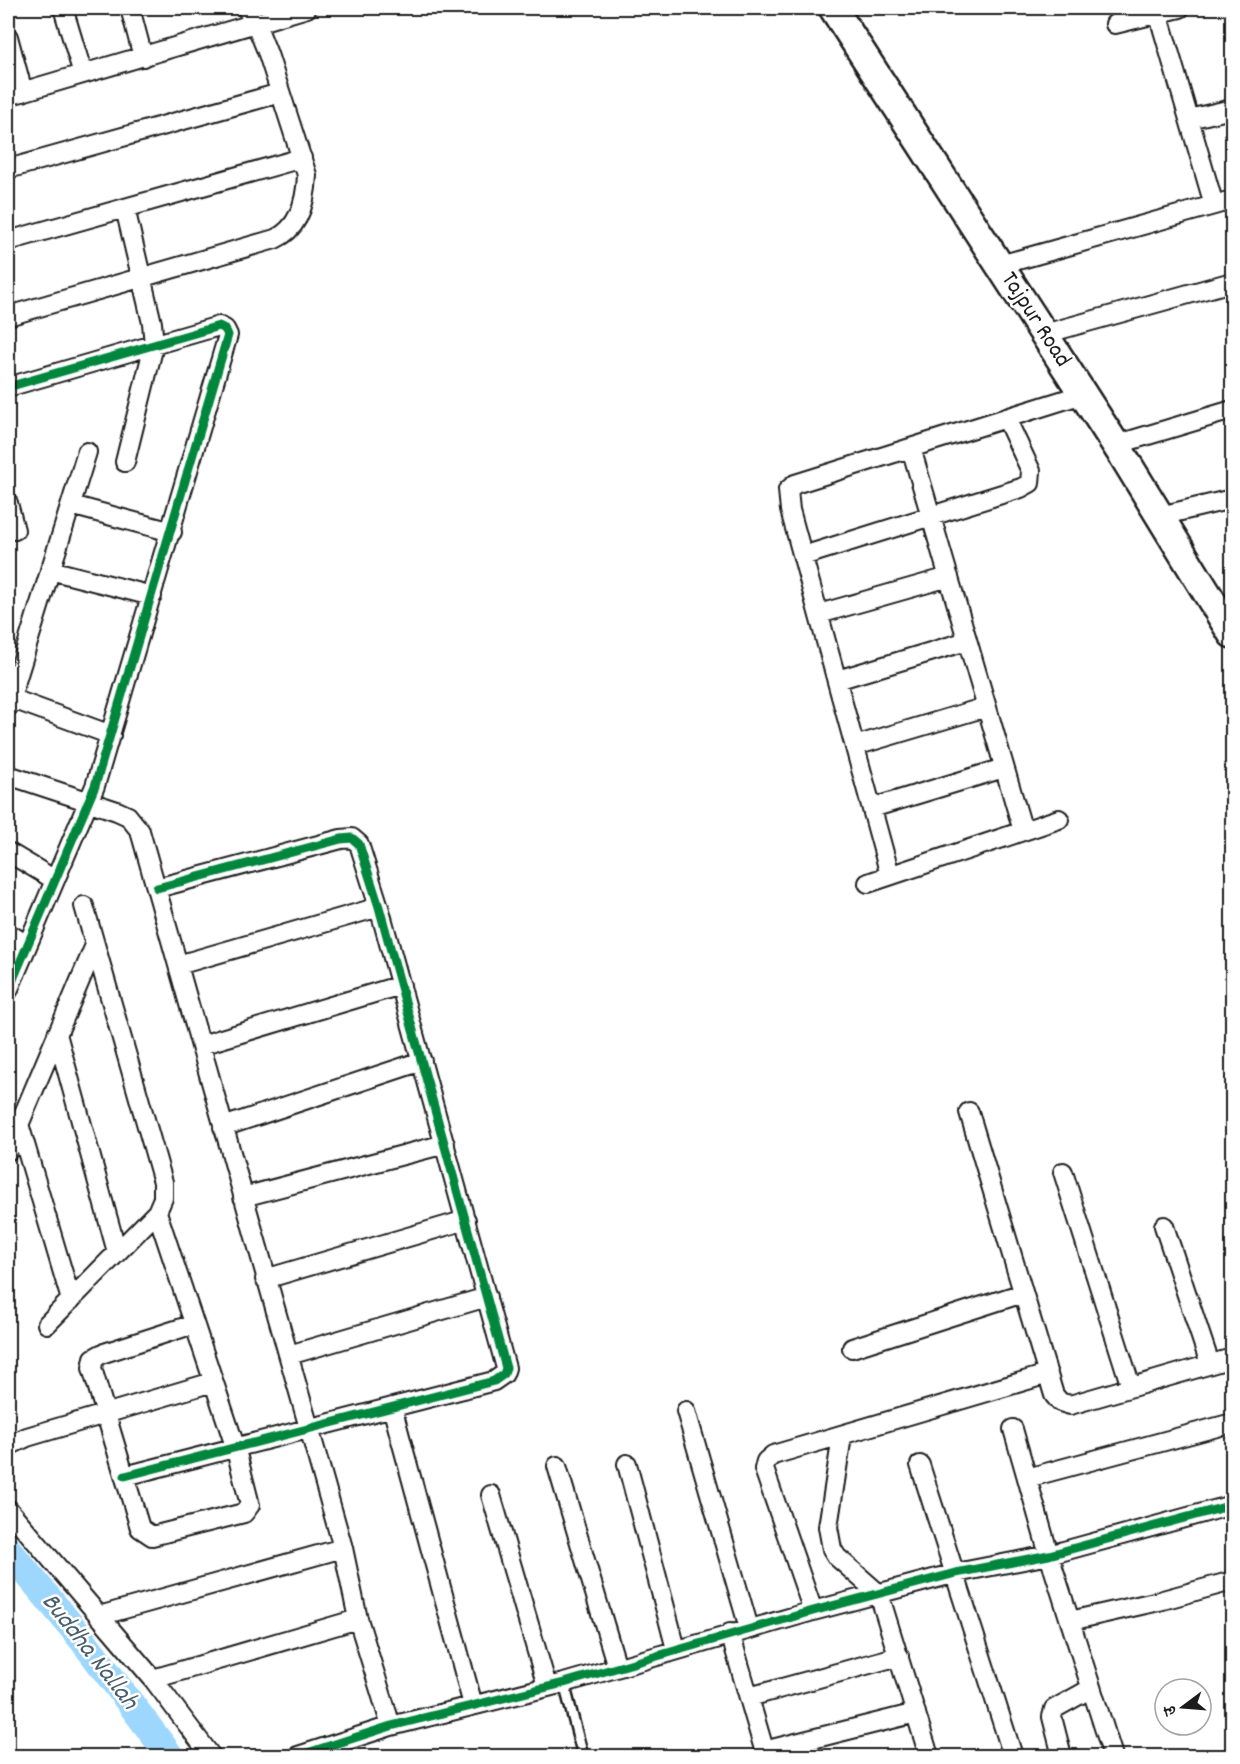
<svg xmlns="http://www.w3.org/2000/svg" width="1240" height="1764" font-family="Dekko,'Playpen Sans Deva',sans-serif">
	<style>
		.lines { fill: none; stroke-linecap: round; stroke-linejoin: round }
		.river { stroke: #9dd7fd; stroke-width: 28 }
		.service-casing { stroke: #1c1c1c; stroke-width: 14 }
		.minor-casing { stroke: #1c1c1c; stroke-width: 22 }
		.secondary-casing { stroke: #1c1c1c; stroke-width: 32 }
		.service { stroke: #fff; stroke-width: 9 }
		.minor { stroke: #fff; stroke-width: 18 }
		.secondary { stroke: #fff; stroke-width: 27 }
		.cycleway-casing { stroke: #fff; stroke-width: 13 }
		.cycleway { stroke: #00873e; stroke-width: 9 }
		.labels { text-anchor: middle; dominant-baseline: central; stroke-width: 5; stroke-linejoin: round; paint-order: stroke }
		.street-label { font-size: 24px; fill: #1c1c1c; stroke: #fff }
		.water-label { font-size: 26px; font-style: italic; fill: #495d6b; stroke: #fff }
	</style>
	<rect width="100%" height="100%" fill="#fff"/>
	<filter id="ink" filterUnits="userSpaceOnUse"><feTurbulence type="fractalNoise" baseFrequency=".0167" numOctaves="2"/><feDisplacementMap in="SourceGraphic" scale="12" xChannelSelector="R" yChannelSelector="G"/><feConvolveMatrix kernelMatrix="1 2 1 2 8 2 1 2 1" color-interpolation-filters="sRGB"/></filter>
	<g filter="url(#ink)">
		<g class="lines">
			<!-- river -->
			<path class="river" d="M 8,1550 L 82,1639 L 170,1756"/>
			<defs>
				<path id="service" d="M 564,1683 L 583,1756"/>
				<path id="minor" d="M 63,8 L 83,74
					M 130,8 L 143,57
					M 1158,13 L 1214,205
					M 1115,24 L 1180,8
					M 8,37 L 23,92
					M 8,96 L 307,8
					M 1189,119 L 1232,109
					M 8,169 L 280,93
					M 8,241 L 302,158
					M 1000,265 L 1232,200
					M 8,316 L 275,239 C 300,228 306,200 307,175 L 268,54 L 256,24 L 246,8
					M 1044,334 L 1232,282
					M 8,387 L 219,326 L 225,329 L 228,335 L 95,786 L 8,991
					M 1115,445 L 1232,410
					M 911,448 L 1023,831
					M 125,462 L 154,345 L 152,323 L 125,208
					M 8,503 L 15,530
					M 71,505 L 172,532
					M 1160,516 L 1232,499
					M 803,556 L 1021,488 L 1030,483 L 1031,471 L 1006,418
					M 50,570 L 152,596
					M 819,614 L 949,577
					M 837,680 L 967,641
					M 10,698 L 111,735
					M 8,707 L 87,452
					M 855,746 L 986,707
					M 8,775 L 117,811 L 128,816 L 140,831 L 343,1548 L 358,1619 L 391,1726
					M 872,808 L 1004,768
					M 8,852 L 55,880
					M 890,875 L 790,510 L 788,490 L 795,484 L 1083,394
					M 868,883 L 1059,819
					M 8,933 L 27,945
					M 178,965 L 379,907
					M 57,1034 L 117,1252
					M 201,1045 L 401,985
					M 969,1112 L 1054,1395 L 1060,1402 L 1070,1405 L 1232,1358
					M 19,1124 L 71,1300
					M 223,1127 L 422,1061
					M 8,1151 L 95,945
					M 1063,1172 L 1131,1387
					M 243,1197 L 445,1144
					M 157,1212 L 235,1446 L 250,1505 L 244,1513 L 152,1536 L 140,1528 L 92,1368 L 94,1358 L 101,1354 L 194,1324
					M 1164,1226 L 1210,1364
					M 265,1279 L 466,1220
					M 47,1324 L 157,1212 L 163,1198 L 163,1182 L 84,906
					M 852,1348 L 1023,1293
					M 289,1355 L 487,1297
					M 392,1407 L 473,1705
					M 686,1411 L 749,1628
					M 1013,1429 L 1049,1555 L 1113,1756
					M 842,1436 L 828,1527 L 832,1549 L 837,1557 L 879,1594 L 929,1756
					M 8,1446 L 27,1437 L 213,1382
					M 627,1464 L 676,1649
					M 920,1465 L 1013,1756
					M 557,1466 L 617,1667
					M 125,1476 L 494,1381 L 504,1374 L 506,1368 L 379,907 L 359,844 L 352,838 L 341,839 L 157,888
					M 1027,1478 L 1232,1423
					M 491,1495 L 547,1686
					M 8,1509 L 153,1679 L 211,1756
					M 813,1611 L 764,1469 L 766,1461 L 773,1455 L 1048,1374
					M 99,1616 L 343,1548
					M 1070,1621 L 1159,1601 L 1232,1581
					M 730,1633 L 766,1756
					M 153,1679 L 358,1619
					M 749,1697 L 899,1656
					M 764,1751 L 916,1713
					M 298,1756 L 391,1726 L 564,1683 L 813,1611 L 956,1573 L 1049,1555 L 1232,1505
					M 1062,1756 L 1052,1717 L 1054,1709 L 1090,1689"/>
				<path id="secondary" d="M 833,8 L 1123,456 L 1232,634"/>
			</defs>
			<!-- service casing -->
			<use href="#service" class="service-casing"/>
			<!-- minor casing -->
			<use href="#minor" class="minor-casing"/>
			<!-- secondary casing -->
			<use href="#secondary" class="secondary-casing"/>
			<!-- service -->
			<use href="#service" class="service"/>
			<!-- minor -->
			<use href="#minor" class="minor"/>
			<!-- secondary -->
			<use href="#secondary" class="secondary"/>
			<defs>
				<path id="cycleway" d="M 8,387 L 219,326 L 225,329 L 228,335 L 95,786 L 8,991
					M 125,1476 L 494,1381 L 504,1374 L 506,1368 L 379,907 L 359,844 L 352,838 L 341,839 L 157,888
					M 298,1756 L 391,1726 L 564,1683 L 813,1611 L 956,1573 L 1049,1555 L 1232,1505"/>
			</defs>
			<!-- cycleway casing -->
			<use href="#cycleway" class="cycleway-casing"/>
			<!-- cycleway -->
			<use href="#cycleway" class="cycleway"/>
		</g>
	</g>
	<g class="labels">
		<!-- street labels -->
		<g class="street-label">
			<text transform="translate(1035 320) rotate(57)">Tajpur Road</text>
		</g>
		<!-- water labels -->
		<g class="water-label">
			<text transform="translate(89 1652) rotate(52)">Buddha Nallah</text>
		</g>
	</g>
	<!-- margin -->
	<rect width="1240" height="1764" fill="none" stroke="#fff" stroke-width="30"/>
	<rect x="15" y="15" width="1210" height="1734" fill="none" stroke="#1c1c1c" stroke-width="2" filter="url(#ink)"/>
	<!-- north arrow -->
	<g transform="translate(1183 1707) rotate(254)"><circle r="28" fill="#ffffff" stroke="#a4a4a4" stroke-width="1.5"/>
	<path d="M0-4.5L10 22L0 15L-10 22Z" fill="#1c1c1c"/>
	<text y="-9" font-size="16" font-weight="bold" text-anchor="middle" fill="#1c1c1c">उ</text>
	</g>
</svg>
